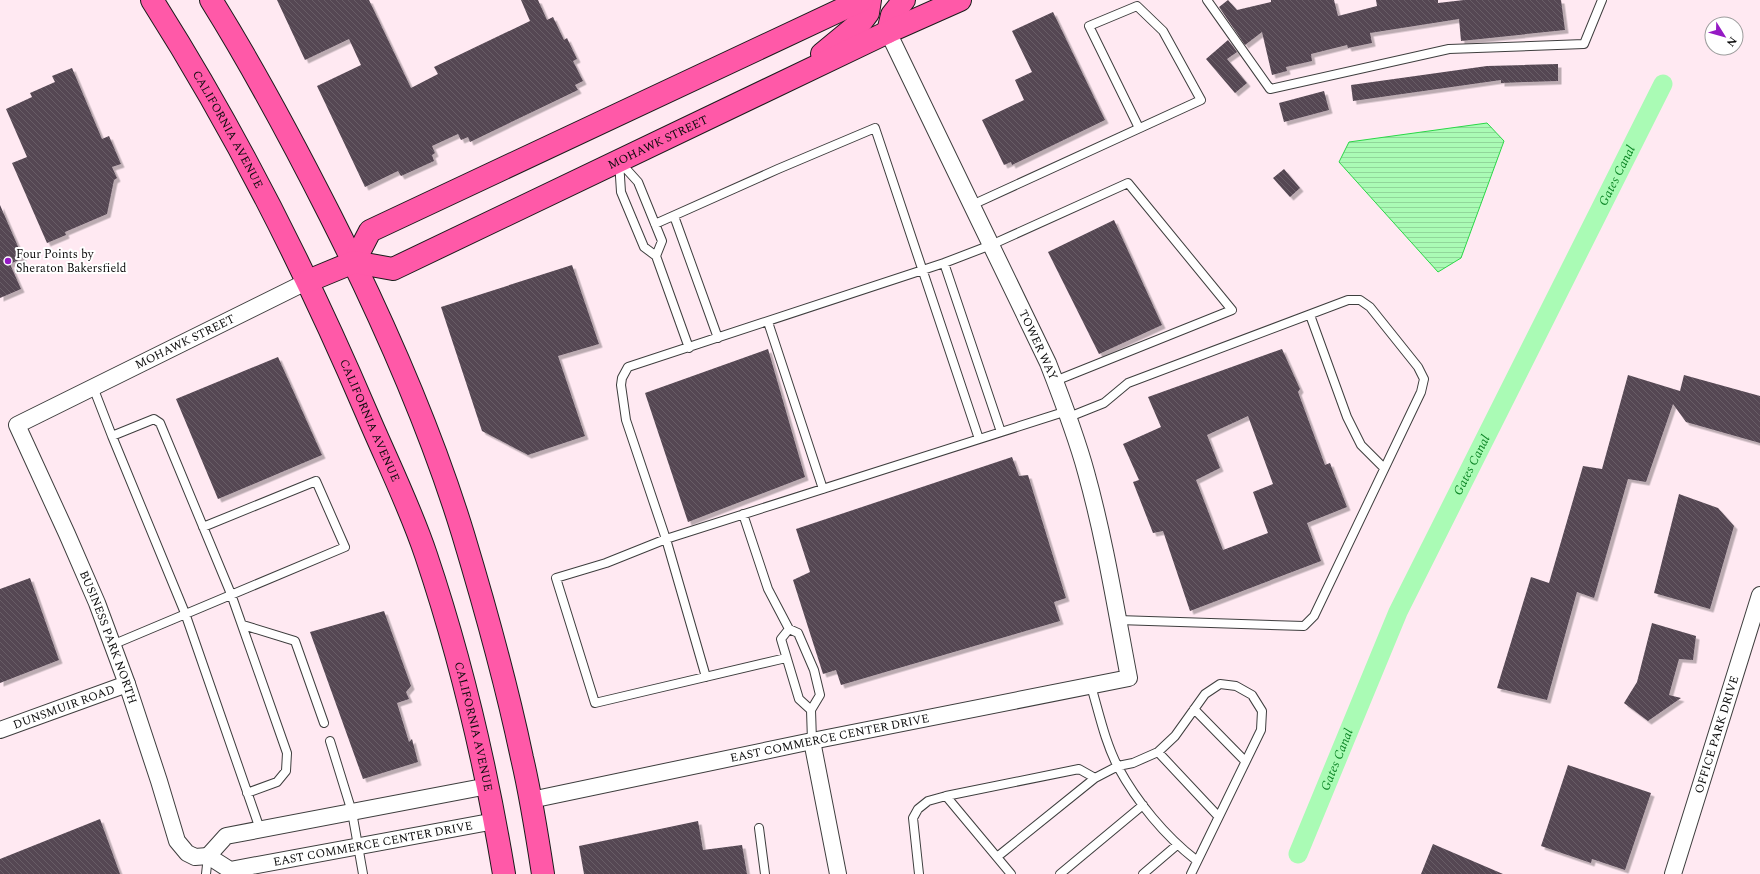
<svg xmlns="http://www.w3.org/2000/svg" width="1760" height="874" font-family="Spectral,serif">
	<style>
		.water { fill: url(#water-rules); stroke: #2bd748 }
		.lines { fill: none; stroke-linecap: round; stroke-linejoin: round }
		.canal { stroke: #aafbb5; stroke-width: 19 }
		.building { fill: url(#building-back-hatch); fill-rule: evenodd; filter: url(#shadow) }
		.lane-casing { stroke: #3e3e3e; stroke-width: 10 }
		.street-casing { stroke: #3e3e3e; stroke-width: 18 }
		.primary-casing { stroke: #1c1c1c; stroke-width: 24 }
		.lane { stroke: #fff; stroke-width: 8 }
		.street { stroke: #fff; stroke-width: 16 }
		.primary { stroke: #ff59a8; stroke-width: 22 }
		.poi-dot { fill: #951ac4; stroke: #fff; stroke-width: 1.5 }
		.labels { text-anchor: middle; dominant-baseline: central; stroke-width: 4; stroke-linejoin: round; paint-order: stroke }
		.street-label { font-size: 12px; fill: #0b0b0b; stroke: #fff }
		.poi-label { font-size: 12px; fill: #0b0b0b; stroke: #fff; text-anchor: start }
		.water-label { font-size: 13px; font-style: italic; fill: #0e8727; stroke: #fff }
	</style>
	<defs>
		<pattern id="water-rules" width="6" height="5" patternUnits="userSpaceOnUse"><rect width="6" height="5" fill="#aafbb5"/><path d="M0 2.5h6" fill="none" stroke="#91d69a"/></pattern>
		<pattern id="building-back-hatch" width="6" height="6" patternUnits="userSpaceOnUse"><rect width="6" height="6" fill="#544752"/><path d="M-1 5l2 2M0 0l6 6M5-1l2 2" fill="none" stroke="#685d66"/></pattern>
		<filter id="shadow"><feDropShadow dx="3.5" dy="3.5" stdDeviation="0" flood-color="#0004"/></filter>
	</defs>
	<rect width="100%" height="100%" fill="#ffe9f2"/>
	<!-- water -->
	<path class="water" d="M 1487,123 L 1504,141 L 1461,258 L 1438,272 L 1339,162 L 1349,142 Z"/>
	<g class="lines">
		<!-- canal -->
		<path class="canal" id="s1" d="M 1298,854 L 1398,612 L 1663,84"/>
	</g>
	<!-- building -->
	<path class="building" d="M 277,0 L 369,0 L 411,88 L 438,74 L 434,67 L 530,21 L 521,0 L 538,0 L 547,20 L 553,17 L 564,40 L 567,38 L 577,59 L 573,61 L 583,81 L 575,85 L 578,90 L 470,142 L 468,137 L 461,140 L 458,134 L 432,146 L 435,153 L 432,155 L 434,161 L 401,176 L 398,171 L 365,187 L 317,86 L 361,65 L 349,39 L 305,60 Z
		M 1228,0 L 1237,10 L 1271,2 L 1271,0 L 1334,0 L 1338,16 L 1377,6 L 1376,0 L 1438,0 L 1438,3 L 1464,0 L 1561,0 L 1565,30 L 1461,41 L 1459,19 L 1370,33 L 1372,43 L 1348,48 L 1347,45 L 1311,54 L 1312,61 L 1286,67 L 1287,71 L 1272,75 L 1262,32 L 1245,45 L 1219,7 Z
		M 1053,12 L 1105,120 L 1012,165 L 1011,162 L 1004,165 L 982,120 L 1024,100 L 1015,80 L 1032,72 L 1012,31 Z
		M 1228,40 L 1237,52 L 1227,59 L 1247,83 L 1235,93 L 1206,59 Z
		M 1558,64 L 1558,81 L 1501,83 L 1501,80 L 1353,101 L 1351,85 L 1487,66 Z
		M 72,68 L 102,139 L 109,136 L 121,164 L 112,167 L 117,178 L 114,180 L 107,214 L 65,232 L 66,235 L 47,243 L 12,163 L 27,157 L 6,109 L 32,97 L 30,93 L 55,82 L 52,76 Z
		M 1324,91 L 1329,110 L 1284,122 L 1279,103 Z
		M 1284,169 L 1300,188 L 1290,197 L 1273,178 Z
		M 0,205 L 23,258 L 10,264 L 21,289 L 0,298 Z
		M 1114,220 L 1162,325 L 1099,354 L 1048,252 Z
		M 572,265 L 599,344 L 558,356 L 585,436 L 528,455 L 482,431 L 441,307 Z
		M 768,349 L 805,477 L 688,522 L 645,393 Z
		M 1282,349 L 1300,389 L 1298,392 L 1325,465 L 1330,463 L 1347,507 L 1307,523 L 1321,561 L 1190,611 L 1163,531 L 1153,533 L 1133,482 L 1139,480 L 1123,444 L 1161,427 L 1148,397 ZM 1248,416 L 1273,484 L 1253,492 L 1268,533 L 1223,550 L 1196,480 L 1220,468 L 1207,435 Z
		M 278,357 L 322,455 L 218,499 L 176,399 Z
		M 1628,375 L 1680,391 L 1684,375 L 1760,396 L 1760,443 L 1686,422 L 1673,404 L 1646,482 L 1628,479 L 1594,598 L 1577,592 L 1547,700 L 1497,688 L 1531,577 L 1549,583 L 1583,466 L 1602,469 Z
		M 1012,457 L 1019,476 L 1028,475 L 1066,598 L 1054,602 L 1060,621 L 841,685 L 836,670 L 823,674 L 793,580 L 810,572 L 796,529 Z
		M 1679,494 L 1718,508 L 1734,526 L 1710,609 L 1654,593 Z
		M 30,578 L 59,660 L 0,683 L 0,589 Z
		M 384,611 L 411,686 L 406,692 L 409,699 L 397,703 L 409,742 L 412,739 L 418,762 L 363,779 L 310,632 Z
		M 1652,623 L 1696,636 L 1693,660 L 1679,659 L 1669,695 L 1681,698 L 1648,721 L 1624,703 L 1637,682 Z
		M 1568,765 L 1651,793 L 1625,870 L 1592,859 L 1591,863 L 1541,846 Z
		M 100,819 L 120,874 L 0,874 L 0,859 Z
		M 698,821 L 703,850 L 742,845 L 747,874 L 584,874 L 579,846 Z
		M 1433,844 L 1503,874 L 1421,874 Z"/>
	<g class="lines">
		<defs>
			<path id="lane" d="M 1207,0 L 1270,89 L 1449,49 L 1584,44 L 1602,0
				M 619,161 L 638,182 L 662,241 L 656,256 L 644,247 L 621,192 Z
				M 972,205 L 1201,100 L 1163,31 L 1137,6 L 1089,26 L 1139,128
				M 674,216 L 718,338
				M 655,224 L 778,169 L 875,128 L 979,439
				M 656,256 L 689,348
				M 944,263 L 1001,432
				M 1310,315 L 1347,417 L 1361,445 L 1384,468
				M 768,322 L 823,489
				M 1055,381 L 1232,310 L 1128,183 L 991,245 L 944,263 L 628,367 L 622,378 L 621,385 L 626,420 L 666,539 L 1067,411
				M 93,387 L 112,436 L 154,419 L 160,423 L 231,594 L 287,753 L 286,771 L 277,782 L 247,793
				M 1069,417 L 1104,403 L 1128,383 L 1348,300 L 1360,300 L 1370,307 L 1418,367 L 1424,379 L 1421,392 L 1314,616 L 1304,626 L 1118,620
				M 112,436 L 185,613 L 260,829
				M 743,514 L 768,589 L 789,629 L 798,633 L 814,670 L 820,695 L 811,710 L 812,741
				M 243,625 L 295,641 L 324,723
				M 789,629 L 781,639 L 799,699 L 811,710
				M 112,645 L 345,547 L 316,481 L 203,527
				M 706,677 L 666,539 L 606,563 L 556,578 L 595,703 L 786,658
				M 1091,686 C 1099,713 1105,742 1118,767 C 1137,802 1165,836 1196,860
				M 1194,709 L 1245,761
				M 330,741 L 352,812 L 363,874
				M 1158,752 L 1218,816
				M 946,796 L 1079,769 L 1095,778 L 1118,766 L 1133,763 L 1158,752 L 1175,736 L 1205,694 L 1220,684 L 1236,686 L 1252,695 L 1262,711 L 1261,730 L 1191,874
				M 759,828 L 765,874
				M 997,857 L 1095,778
				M 206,874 L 208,856
				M 919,874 L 913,818 L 918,809 L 928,801 L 946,796 L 1011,874
				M 1060,874 L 1143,805
				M 1143,874 L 1177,845"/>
			<g id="street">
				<path id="s2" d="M 308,281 L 17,425 L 67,534 L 97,603 L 127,684 L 159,781 L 177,841 L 187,853 L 195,857 L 208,856 L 230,870 L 495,821"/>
				<path id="s3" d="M 0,730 L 127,684"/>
				<path d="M 812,741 L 838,874"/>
				<path id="s4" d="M 531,800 L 812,741 L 1129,678 C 1116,610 1105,540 1086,472 C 1076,435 1062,399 1048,363 L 888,32"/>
				<path d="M 208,856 L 226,836 L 488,786"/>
				<path id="s5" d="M 1673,874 L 1760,595"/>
			</g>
			<g id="primary">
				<path id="s6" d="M 152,0 C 236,132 306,271 367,414 C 387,461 410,507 426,555 C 461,659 486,766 504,874"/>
				<path d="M 211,0 C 254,69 293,142 330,215 C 382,318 429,423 463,534 C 485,607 506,682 522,758 C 531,796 537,835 543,874"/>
				<path d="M 888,32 L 892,15 L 904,0"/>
				<path d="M 822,54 L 862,21 L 868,13 L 870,0"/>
				<path d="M 354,262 L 370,231 L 862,0"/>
				<path id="s7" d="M 308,281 L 354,262 L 393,269 L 888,32 L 960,0"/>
			</g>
		</defs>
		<!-- lane casing -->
		<use href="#lane" class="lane-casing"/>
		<!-- street casing -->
		<use href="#street" class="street-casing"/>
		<!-- primary casing -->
		<use href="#primary" class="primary-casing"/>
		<!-- lane -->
		<use href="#lane" class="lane"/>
		<!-- street -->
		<use href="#street" class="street"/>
		<!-- primary -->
		<use href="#primary" class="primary"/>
	</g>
	<!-- markers -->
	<circle class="poi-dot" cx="8" cy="261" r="4"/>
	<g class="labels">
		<!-- street labels -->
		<g class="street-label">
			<text stroke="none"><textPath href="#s6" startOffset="150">CALIFORNIA AVENUE</textPath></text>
			<text stroke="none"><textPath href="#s7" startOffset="383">MOHAWK STREET</textPath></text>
			<text transform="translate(185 342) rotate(-26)">MOHAWK STREET</text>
			<text transform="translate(1038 345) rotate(65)">TOWER WAY</text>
			<text stroke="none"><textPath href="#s6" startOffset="474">CALIFORNIA AVENUE</textPath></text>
			<text stroke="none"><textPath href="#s2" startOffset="556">BUSINESS PARK NORTH</textPath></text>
			<text stroke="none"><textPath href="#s3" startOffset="68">DUNSMUIR ROAD</textPath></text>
			<text stroke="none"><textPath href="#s6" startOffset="798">CALIFORNIA AVENUE</textPath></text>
			<text stroke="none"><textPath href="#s5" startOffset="146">OFFICE PARK DRIVE</textPath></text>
			<text stroke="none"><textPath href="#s4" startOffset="305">EAST COMMERCE CENTER DRIVE</textPath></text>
			<text stroke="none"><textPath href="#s2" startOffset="980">EAST COMMERCE CENTER DRIVE</textPath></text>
		</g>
		<!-- poi labels -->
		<g class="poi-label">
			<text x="16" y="254">Four Points by<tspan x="16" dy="14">Sheraton Bakersfield</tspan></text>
		</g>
		<!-- water labels -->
		<g class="water-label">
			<text stroke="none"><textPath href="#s1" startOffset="750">Gates Canal</textPath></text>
			<text stroke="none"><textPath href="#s1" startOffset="426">Gates Canal</textPath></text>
			<text stroke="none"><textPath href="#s1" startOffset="102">Gates Canal</textPath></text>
		</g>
	</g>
	<!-- north arrow -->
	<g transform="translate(1724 36) rotate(127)"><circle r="19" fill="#ffffff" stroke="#9d9d9d"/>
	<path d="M0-3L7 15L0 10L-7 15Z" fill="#951ac4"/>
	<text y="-6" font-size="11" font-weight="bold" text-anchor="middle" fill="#0b0b0b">N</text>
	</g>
</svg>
